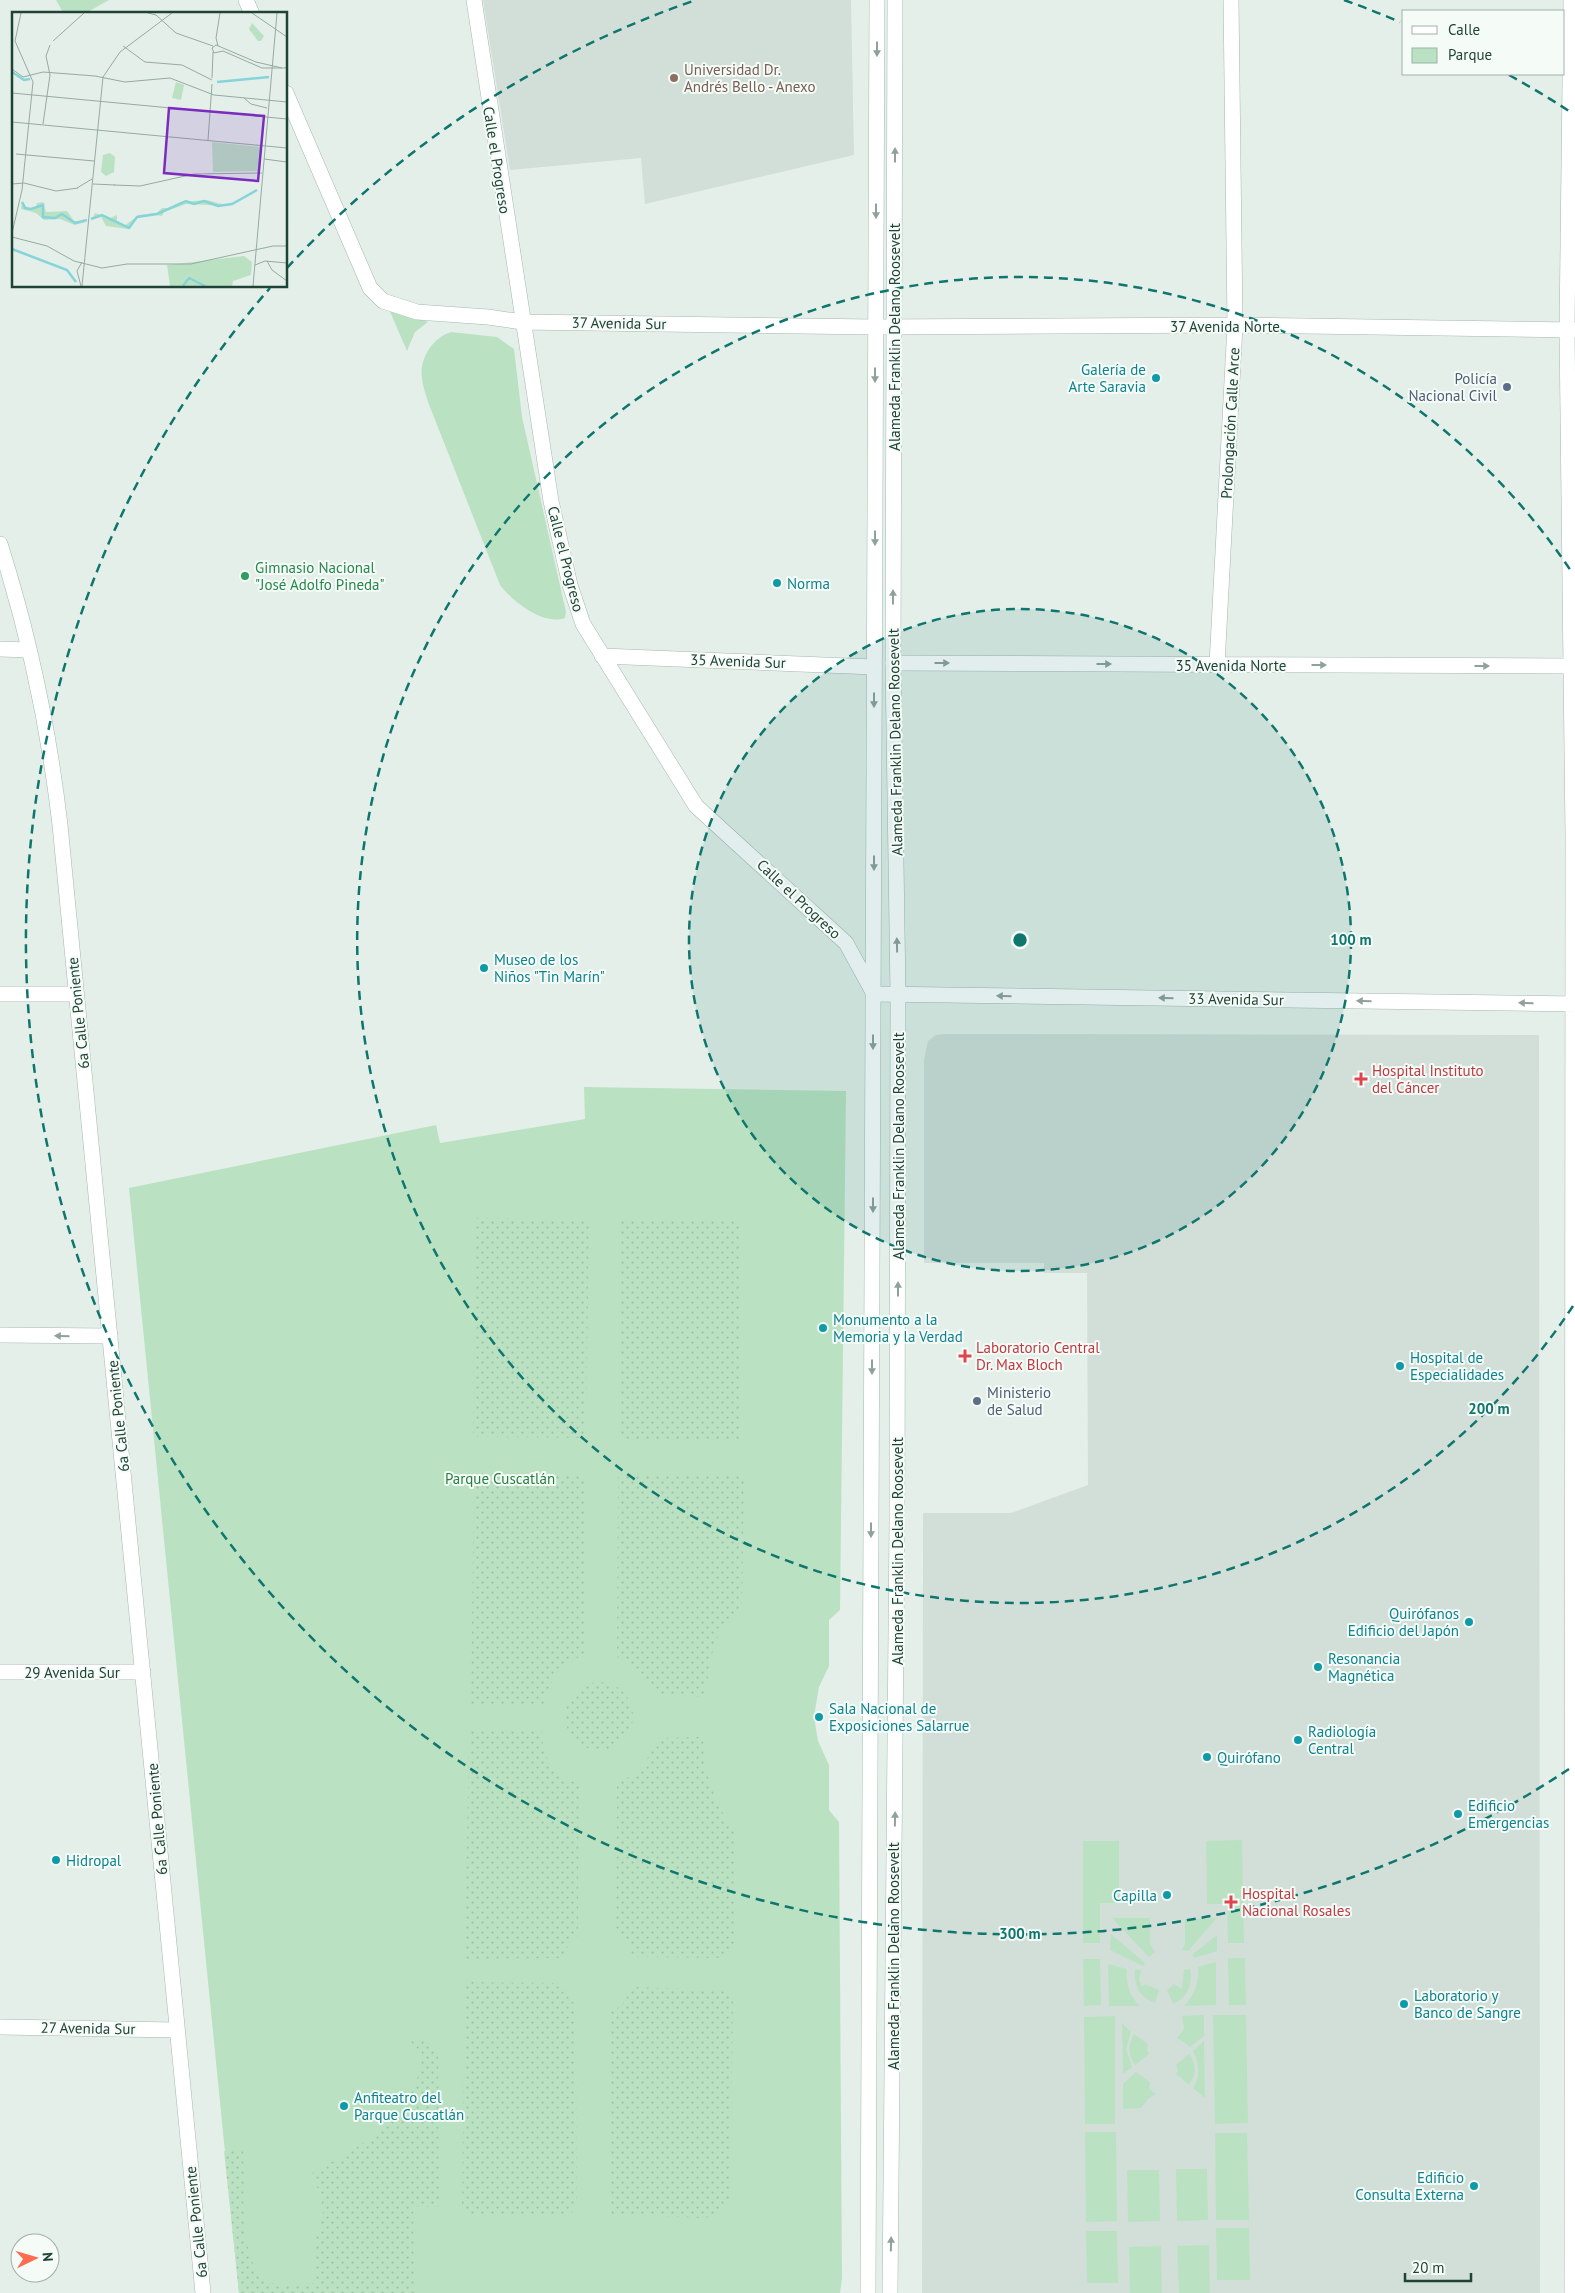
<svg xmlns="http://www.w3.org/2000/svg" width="1575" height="2293" font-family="'PT Sans',sans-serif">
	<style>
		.built { fill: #d1dfd8 }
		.green { fill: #bae2c2 }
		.garden { fill: url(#garden-dots) }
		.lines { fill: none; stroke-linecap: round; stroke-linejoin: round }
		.minor-casing { stroke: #a6b8b0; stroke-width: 16 }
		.tertiary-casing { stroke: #a6b8b0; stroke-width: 16 }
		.secondary-casing { stroke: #a1bcb0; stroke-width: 16 }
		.minor { stroke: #fff; stroke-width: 15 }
		.tertiary { stroke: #fff; stroke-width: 15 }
		.secondary { stroke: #fff; stroke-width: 15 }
		.oneway { fill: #90a19b }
		.ring { fill: none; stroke: #0f766e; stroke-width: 2.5; stroke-dasharray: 9 6 }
		.education-dot { fill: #8d6e63; stroke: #f5fbf7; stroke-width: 2 }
		.culture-dot { fill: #0f9aa8; stroke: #f5fbf7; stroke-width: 2 }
		.service-dot { fill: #5c6f8a; stroke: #f5fbf7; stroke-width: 2 }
		.leisure-dot { fill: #2e9e5b; stroke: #f5fbf7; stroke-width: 2 }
		.health-dot { fill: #e0444e; stroke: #f5fbf7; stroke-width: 2 }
		.labels { text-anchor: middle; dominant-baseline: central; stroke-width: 4; stroke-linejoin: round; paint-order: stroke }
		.education-label { font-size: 15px; fill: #785e54; stroke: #f5fbf7; text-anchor: start }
		.street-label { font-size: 15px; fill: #214337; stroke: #f5fbf7 }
		.culture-label { font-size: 15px; fill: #0d838f; stroke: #f5fbf7; text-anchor: start }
		.service-label { font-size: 15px; fill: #4e5e75; stroke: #f5fbf7; text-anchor: end }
		.leisure-label { font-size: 15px; fill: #27864d; stroke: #f5fbf7; text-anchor: start }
		.health-label { font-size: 15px; fill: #be3a42; stroke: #f5fbf7; text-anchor: start }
		.park-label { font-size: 15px; fill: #267f40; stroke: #f5fbf7 }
		.inset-river { fill: none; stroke: #86d4d9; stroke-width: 2.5 }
		.inset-road { fill: none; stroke: #96aaa2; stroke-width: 1 }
		.view { fill: #7b2cbf; fill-opacity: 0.15; stroke: #7b2cbf; stroke-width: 2.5 }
		.inset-edge { fill: none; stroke: #214337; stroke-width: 2.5 }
		.centre { fill: #0f766e; stroke: #f5fbf7; stroke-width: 2.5 }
		.ring-label { font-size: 15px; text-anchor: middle; font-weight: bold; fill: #0f766e; stroke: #f5fbf7; stroke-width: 4; stroke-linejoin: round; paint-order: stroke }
	</style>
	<defs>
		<pattern id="garden-dots" width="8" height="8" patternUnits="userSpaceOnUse" patternTransform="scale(1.25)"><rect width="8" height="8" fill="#bae2c2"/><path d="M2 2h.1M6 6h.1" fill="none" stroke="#a0c3a7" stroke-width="1.8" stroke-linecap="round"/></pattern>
	</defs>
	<rect width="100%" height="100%" fill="#e4efe9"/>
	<!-- built -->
	<path class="built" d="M 483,0 L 851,0 L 854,155 L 645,204 L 641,158 L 510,170 Z
		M 944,1034 L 1539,1035 L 1540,2293 L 922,2293 L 923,1513 L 1011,1513 L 1088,1485 L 1087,1273 L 1044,1273 L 1044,1263 L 924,1263 L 924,1060 L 928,1041 L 936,1035 Z"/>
	<!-- green -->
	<path class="green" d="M 56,0 L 109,0 L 84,14 L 64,14 Z
		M 388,307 L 428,322 L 415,332 L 407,351 Z
		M 451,332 L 497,337 L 514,349 L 522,417 L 566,612 L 565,618 C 543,626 512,601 500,585 L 428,402 C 426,395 423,387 422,379 C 419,359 432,338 451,332 Z
		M 584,1087 L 846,1091 L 840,1610 L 829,1620 L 829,1666 L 819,1687 L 814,1716 L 818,1741 L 829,1765 L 829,1810 L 839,1822 L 842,2278 L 840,2293 L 239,2293 L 129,1188 L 436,1125 L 440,1143 L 585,1119 Z
		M 1242,1840 L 1244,1943 L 1228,1943 L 1227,1904 L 1207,1904 L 1206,1841 Z
		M 1083,1841 L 1119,1841 L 1119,1903 L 1100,1903 L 1100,1943 L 1083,1943 Z
		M 1112,1918 L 1150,1918 L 1150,1944 L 1155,1952 L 1149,1957 Z
		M 1217,1918 L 1188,1951 L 1182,1950 L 1185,1944 L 1185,1919 Z
		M 1111,1934 L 1145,1963 L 1143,1966 L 1110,1950 Z
		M 1217,1935 L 1217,1951 L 1195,1958 L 1192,1955 Z
		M 1228,1958 L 1245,1958 L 1246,2005 L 1229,2005 Z
		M 1083,1959 L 1100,1959 L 1101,2005 L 1084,2006 Z
		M 1216,1962 L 1216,2005 L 1184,2006 C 1195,1994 1199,1983 1198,1967 Z
		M 1108,1964 L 1127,1969 C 1126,1984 1129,1995 1140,2006 L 1109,2006 Z
		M 1135,1969 L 1141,1971 L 1139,1980 L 1142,1987 L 1145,1984 L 1159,1990 L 1155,2003 C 1139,1997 1134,1986 1135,1969 Z
		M 1190,1969 C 1193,1984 1188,1998 1173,2004 L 1167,1990 L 1174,1984 L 1182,1989 L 1184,1970 Z
		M 1204,2015 L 1204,2036 L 1190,2047 L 1184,2042 L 1177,2038 L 1184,2029 L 1182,2016 Z
		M 1213,2015 L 1246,2015 L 1248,2123 L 1215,2124 Z
		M 1115,2016 L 1115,2124 L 1085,2124 L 1084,2017 Z
		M 1122,2023 L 1131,2032 L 1126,2049 L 1132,2067 L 1123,2074 Z
		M 1134,2034 L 1148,2044 L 1147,2049 L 1149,2054 L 1135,2065 C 1128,2056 1128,2044 1134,2034 Z
		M 1204,2041 L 1205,2098 L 1193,2088 C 1201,2077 1199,2063 1193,2051 Z
		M 1189,2054 C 1197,2064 1196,2075 1189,2085 L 1176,2074 L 1178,2070 L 1176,2065 Z
		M 1136,2072 L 1150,2082 L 1149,2089 L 1156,2094 L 1148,2099 L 1141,2108 L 1123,2109 L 1123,2084 Z
		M 1085,2132 L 1116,2132 L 1117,2221 L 1086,2222 Z
		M 1215,2133 L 1247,2133 L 1249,2220 L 1216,2220 Z
		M 1176,2169 L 1207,2169 L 1208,2220 L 1177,2221 Z
		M 1127,2170 L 1159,2170 L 1160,2221 L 1128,2222 Z
		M 1216,2228 L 1249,2228 L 1250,2280 L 1217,2280 Z
		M 1086,2231 L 1117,2231 L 1118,2283 L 1087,2283 Z
		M 1209,2245 L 1210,2293 L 1179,2293 L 1177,2246 Z
		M 1161,2246 L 1162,2293 L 1130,2293 L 1129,2247 Z"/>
	<!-- garden -->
	<path class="garden" d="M 475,1218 L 589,1220 L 586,1438 L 473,1437 Z
		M 621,1220 L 740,1221 L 739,1439 L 620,1439 Z
		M 474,1473 L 586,1475 L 584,1654 C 563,1666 548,1680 544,1704 L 471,1704 Z
		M 618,1474 L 744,1474 L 742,1606 L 718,1636 L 711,1657 L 705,1697 L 658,1695 L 639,1671 L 617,1657 Z
		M565 1716a34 34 0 1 1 68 0a34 34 0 1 1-68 0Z
		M 469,1729 L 542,1729 C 541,1756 553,1776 579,1784 L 578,1936 L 571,1941 L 561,1958 L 465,1959 Z
		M 703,1737 L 704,1764 L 712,1789 L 724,1816 L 735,1834 L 735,1945 L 729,1955 L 719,1958 L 633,1957 L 629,1946 L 616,1933 L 617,1784 C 637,1774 650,1759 658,1738 Z
		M 465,1982 L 559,1983 L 562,1991 L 576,2005 L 577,2205 L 571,2214 L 562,2216 L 475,2215 L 467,2211 L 462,2204 Z
		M 633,1987 L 720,1990 L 728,1993 L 733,2001 L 730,2192 C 728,2210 722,2215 704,2218 L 620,2215 L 612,2214 L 609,2206 L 611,2012 L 622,2005 Z
		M 419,2039 L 427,2042 L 438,2052 L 439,2207 L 413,2207 L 414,2293 L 239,2293 L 224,2151 L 243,2151 L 245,2179 L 243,2188 C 245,2216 241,2281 280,2285 C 291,2286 304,2284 315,2283 L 314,2238 L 321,2224 L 323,2211 L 320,2192 L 310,2175 C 323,2164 339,2160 353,2150 C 382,2132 424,2090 422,2053 L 410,2041 Z"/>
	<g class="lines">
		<defs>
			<path id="minor" d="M 246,0 L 252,14
				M 474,0 L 551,501 L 570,585 L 583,624 L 696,806 L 846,943 L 874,994
				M 286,93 L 370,288 L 383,301 L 417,312 L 488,317 L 522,322 L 875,327 L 1235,325 L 1575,330
				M 0,649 L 29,650
				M 602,656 L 874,667
				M 893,663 L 1570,666
				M 1217,665 L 1235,325 L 1231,0
				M 0,994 L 76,994
				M 0,1335 L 110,1336
				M 0,1672 L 143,1672
				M 0,2027 L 176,2030"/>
			<path id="tertiary" d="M 1571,0 L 1567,330 L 1573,835 L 1572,2293
				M 0,544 C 29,635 49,730 60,825 L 203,2293
				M 874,994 L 1575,1004"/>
			<path id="secondary" d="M 868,2293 L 877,0
				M 890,2293 L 897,1523 L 898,994 L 893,663 L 895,0"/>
		</defs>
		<!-- minor casing -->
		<use href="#minor" class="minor-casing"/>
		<!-- tertiary casing -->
		<use href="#tertiary" class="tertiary-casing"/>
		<!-- secondary casing -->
		<use href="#secondary" class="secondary-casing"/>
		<!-- minor -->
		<use href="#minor" class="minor"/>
		<!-- tertiary -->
		<use href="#tertiary" class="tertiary"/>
		<!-- secondary -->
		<use href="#secondary" class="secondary"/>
	</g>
	<!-- one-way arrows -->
	<defs><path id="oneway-solid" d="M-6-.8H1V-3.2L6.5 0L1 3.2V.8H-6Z" transform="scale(1.25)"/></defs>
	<g class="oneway">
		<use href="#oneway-solid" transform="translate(877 49) rotate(90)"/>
		<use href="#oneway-solid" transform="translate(895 155) rotate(-90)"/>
		<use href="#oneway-solid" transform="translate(876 211) rotate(90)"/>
		<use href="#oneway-solid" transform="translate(875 375) rotate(90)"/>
		<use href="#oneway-solid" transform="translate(875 538) rotate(90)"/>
		<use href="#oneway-solid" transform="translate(893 597) rotate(-90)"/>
		<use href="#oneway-solid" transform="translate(942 663)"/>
		<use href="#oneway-solid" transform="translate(1104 664)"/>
		<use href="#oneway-solid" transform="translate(1319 665)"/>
		<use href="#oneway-solid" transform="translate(1482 666)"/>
		<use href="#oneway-solid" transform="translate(874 700) rotate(90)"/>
		<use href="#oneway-solid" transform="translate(874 863) rotate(90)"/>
		<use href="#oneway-solid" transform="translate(897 945) rotate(-91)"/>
		<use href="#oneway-solid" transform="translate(1004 996) rotate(-179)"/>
		<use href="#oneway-solid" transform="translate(1166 998) rotate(-179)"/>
		<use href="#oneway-solid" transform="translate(1364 1001) rotate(-179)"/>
		<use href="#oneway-solid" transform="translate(1526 1003) rotate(-179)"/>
		<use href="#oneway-solid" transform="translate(873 1042) rotate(90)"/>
		<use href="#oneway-solid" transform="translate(873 1205) rotate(90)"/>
		<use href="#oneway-solid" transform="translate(898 1289) rotate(-90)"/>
		<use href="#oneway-solid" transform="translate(62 1336) rotate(-179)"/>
		<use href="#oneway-solid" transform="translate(872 1367) rotate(90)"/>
		<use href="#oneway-solid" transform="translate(871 1530) rotate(90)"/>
		<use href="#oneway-solid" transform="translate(895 1819) rotate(-89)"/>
		<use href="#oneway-solid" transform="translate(891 2244) rotate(-89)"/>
	</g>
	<!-- distance rings -->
	<circle cx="1020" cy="940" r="331" fill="#0f766e" fill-opacity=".12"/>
	<g class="ring">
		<circle cx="1020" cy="940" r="331"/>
		<path d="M1573 1306A663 663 0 1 1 1573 574"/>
		<path d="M1569 1769A994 994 0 0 1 270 288M287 268A994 994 0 0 1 696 0M1344 0A994 994 0 0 1 1400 22M1509 75A994 994 0 0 1 1569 111"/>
	</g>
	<!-- markers -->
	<circle class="education-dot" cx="674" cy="78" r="5"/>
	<g class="culture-dot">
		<circle cx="1156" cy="378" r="5"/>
		<circle cx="777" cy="583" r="5"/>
		<circle cx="484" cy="968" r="5"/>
		<circle cx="823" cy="1328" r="5"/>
		<circle cx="1400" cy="1366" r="5"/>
		<circle cx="1469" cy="1622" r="5"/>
		<circle cx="1318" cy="1667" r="5"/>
		<circle cx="819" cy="1717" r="5"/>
		<circle cx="1298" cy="1740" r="5"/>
		<circle cx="1207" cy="1757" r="5"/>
		<circle cx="1458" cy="1814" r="5"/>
		<circle cx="56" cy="1860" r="5"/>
		<circle cx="1167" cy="1895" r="5"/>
		<circle cx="1404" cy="2004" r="5"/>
		<circle cx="344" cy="2106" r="5"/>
		<circle cx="1474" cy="2186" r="5"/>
	</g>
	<g class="service-dot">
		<circle cx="1507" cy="387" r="5"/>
		<circle cx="977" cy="1401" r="5"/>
	</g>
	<circle class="leisure-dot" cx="245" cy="576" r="5"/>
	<g class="health-dot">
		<path d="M1358.5 1071.5h5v5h5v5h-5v5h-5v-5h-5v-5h5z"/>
		<path d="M962.5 1348.5h5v5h5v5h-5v5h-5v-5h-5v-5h5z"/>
		<path d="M1228.5 1894.5h5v5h5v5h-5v5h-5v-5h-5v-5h5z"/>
	</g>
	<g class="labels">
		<!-- education labels -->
		<g class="education-label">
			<text x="684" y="69">Universidad Dr.<tspan x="684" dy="17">Andrés Bello - Anexo</tspan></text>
		</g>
		<!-- street labels -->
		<g class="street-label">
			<text transform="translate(497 160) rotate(81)">Calle el Progreso</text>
			<text transform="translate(619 323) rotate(1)">37 Avenida Sur</text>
			<text x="1225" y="326">37 Avenida Norte</text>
			<text transform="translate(894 337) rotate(-90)">Alameda Franklin Delano Roosevelt</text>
			<text transform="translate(1230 423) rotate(-87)">Prolongación Calle Arce</text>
			<text transform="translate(566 559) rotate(76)">Calle el Progreso</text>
			<text transform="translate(738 661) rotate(2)">35 Avenida Sur</text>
			<text x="1231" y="665">35 Avenida Norte</text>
			<text transform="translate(895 742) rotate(-91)">Alameda Franklin Delano Roosevelt</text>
			<text transform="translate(799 899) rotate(43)">Calle el Progreso</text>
			<text transform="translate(1236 999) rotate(1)">33 Avenida Sur</text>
			<text transform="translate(78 1013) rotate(-96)">6a Calle Poniente</text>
			<text transform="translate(898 1146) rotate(-90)">Alameda Franklin Delano Roosevelt</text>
			<text transform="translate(118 1416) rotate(-96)">6a Calle Poniente</text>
			<text transform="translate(897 1551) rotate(-90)">Alameda Franklin Delano Roosevelt</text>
			<text x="72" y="1672">29 Avenida Sur</text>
			<text transform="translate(157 1819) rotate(-95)">6a Calle Poniente</text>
			<text transform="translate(893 1956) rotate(-90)">Alameda Franklin Delano Roosevelt</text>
			<text transform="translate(88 2028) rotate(1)">27 Avenida Sur</text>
			<text transform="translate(196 2222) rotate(-96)">6a Calle Poniente</text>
		</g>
		<!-- culture labels -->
		<g class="culture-label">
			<text x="1146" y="369" text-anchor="end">Galería de<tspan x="1146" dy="17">Arte Saravia</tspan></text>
			<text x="787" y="583">Norma</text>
			<text x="494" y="959">Museo de los<tspan x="494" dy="17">Niños "Tin Marín"</tspan></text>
			<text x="833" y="1319">Monumento a la<tspan x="833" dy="17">Memoria y la Verdad</tspan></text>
			<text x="1410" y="1357">Hospital de<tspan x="1410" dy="17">Especialidades</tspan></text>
			<text x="1459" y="1613" text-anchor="end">Quirófanos<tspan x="1459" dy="17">Edificio del Japón</tspan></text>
			<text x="1328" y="1658">Resonancia<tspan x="1328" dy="17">Magnética</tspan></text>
			<text x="829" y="1708">Sala Nacional de<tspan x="829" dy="17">Exposiciones Salarrue</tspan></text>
			<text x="1308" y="1731">Radiología<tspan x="1308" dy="17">Central</tspan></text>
			<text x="1217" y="1757">Quirófano</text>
			<text x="1468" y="1805">Edificio<tspan x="1468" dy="17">Emergencias</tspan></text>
			<text x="66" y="1860">Hidropal</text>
			<text x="1157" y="1895" text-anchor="end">Capilla</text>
			<text x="1414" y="1995">Laboratorio y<tspan x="1414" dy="17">Banco de Sangre</tspan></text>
			<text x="354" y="2097">Anfiteatro del<tspan x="354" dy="17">Parque Cuscatlán</tspan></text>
			<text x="1464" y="2177" text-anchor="end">Edificio<tspan x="1464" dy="17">Consulta Externa</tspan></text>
		</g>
		<!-- service labels -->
		<g class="service-label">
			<text x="1497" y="378">Policía<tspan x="1497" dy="17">Nacional Civil</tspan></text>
			<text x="987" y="1392" text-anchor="start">Ministerio<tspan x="987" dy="17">de Salud</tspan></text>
		</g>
		<!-- leisure labels -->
		<g class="leisure-label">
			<text x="255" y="567">Gimnasio Nacional<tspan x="255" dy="17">"José Adolfo Pineda"</tspan></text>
		</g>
		<!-- health labels -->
		<g class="health-label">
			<text x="1372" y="1070">Hospital Instituto<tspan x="1372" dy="17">del Cáncer</tspan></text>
			<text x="976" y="1347">Laboratorio Central<tspan x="976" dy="17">Dr. Max Bloch</tspan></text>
			<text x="1242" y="1893">Hospital<tspan x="1242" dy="17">Nacional Rosales</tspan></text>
		</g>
		<!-- park labels -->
		<g class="park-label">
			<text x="500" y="1478">Parque Cuscatlán</text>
		</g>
	</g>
	<!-- overview -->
	<g transform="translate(12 12)">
		<rect width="275" height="275" fill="#e4efe9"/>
		<path d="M 240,11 L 252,24 L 249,29 L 246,29 L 237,17 ZM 164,70 L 172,73 L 169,88 L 160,86 ZM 200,130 L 250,135 L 248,159 L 201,160 ZM 98,141 L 103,145 L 102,160 L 94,164 L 89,160 L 91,143 Z" fill="#bae2c2"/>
		<path d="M 195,188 L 217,194 L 174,192 L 152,200 L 150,204 L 137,202 L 125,206 L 116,217 L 94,214 L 89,205 L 80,207 L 83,201 L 98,206 L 105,203 L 105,211 L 112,214 L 127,203 L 145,201 L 150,196 L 161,196 L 168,190 ZM 10,189 L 16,197 L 23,197 L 25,191 L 31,190 L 34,200 L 55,199 L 62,209 L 74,210 L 63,213 L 48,207 L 32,208 L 24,201 L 9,197 ZM 177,263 L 186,264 L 205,274 L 164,274 Z" fill="#bae2c2"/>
		<path d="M 232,244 L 240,250 L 239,263 L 221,269 L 220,274 L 205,274 L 177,263 L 164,274 L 158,274 L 155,253 Z" fill="#bae2c2"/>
		<path class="inset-river" d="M 0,60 L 12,68 L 18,67M 205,70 L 257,65M 10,190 L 13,196 L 19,197 L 31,193 L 31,205 L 43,206 L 50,202 L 63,211 L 75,208M 79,207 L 90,203 L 117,216 L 125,205 L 145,202 L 174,189 L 182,192 L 192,189 L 206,194 L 220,192 L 245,178M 0,237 L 55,258 L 64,270M 171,274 L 177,266 L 193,274"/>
		<path class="inset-road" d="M 136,1 L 144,3 L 164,21 L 201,34M 240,1 L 275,25M 41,29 L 72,1M 111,34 L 133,50 L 170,53 L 200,68M 206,34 L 204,26 L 208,1M 270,56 L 244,50 L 204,33 L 200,36 L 202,41 L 211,39 L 250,56 L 273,56 L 275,55M 0,57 L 11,65 L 31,60 L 83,64 L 113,70 L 158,66 L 202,83 L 275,90M 200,66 L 201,40M 0,81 L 275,107M 232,86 L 239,92 L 255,96M 0,110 L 275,136M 31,112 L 38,63 L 34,44 L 38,33M 196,128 L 200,72M 4,142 L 82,149M 252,147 L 275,150M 0,172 L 12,171 L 44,179 L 66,176M 81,172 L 103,173M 102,173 L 128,174 L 182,162 L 250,161M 65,176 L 80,167M 0,221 L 10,178 L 21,70 L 3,29 L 9,1M 0,225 L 35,234 L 62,249 L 90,256 L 115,252 L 179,252 L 261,234 L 275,234M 255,249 L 260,258 L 275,269M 243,253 L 253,249 L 275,251M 69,274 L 65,259 L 70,250M 70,274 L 91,65 L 108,40 L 160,1M 241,274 L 265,1"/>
		<path class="view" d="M 157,96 L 252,104 L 246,169 L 152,161 Z"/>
		<rect width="275" height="275" class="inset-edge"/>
	</g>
	<circle cx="1020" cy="940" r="8" class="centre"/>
	<g class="ring-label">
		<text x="1351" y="945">100 m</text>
		<text x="1489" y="1414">200 m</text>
		<text x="1020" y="1939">300 m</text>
	</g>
	<!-- legend -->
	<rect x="1402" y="10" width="162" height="65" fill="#f5fbf7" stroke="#a0b1aa"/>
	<rect x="1412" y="26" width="25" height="8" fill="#ffffff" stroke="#a0b1aa"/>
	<text x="1448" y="35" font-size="15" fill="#214337">Calle</text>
	<rect x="1412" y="48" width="25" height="15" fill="#bae2c2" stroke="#a0b1aa"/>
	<text x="1448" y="60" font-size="15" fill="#214337">Parque</text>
	<!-- north arrow -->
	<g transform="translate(35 2258) rotate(85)"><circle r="24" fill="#f5fbf7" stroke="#a0b1aa"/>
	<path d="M0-4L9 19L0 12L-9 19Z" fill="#ff6d51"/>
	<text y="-8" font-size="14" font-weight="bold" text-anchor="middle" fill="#214337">N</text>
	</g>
	<!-- scale -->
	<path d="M1405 2273v8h66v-8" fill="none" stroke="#214337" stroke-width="2.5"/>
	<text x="1412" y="2273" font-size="15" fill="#214337" stroke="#f5fbf7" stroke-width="4" paint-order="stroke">20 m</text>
</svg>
